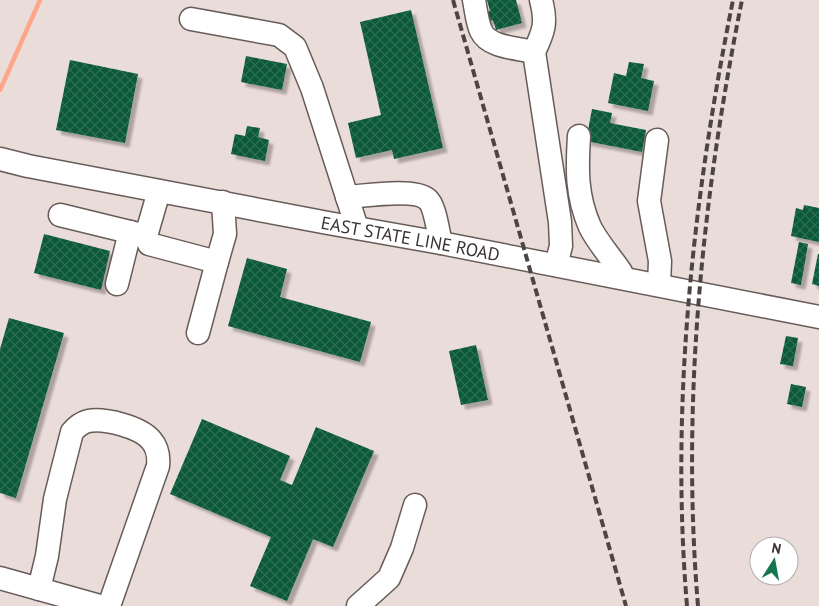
<svg xmlns="http://www.w3.org/2000/svg" width="819" height="606" font-family="'PT Sans',sans-serif">
	<style>
		.lines { fill: none; stroke-linecap: round; stroke-linejoin: round }
		.stream { stroke: #fea58a; stroke-width: 4.5 }
		.building { fill: url(#building-cross-hatch); filter: url(#shadow) }
		.minor-casing { stroke: #685c59; stroke-width: 25 }
		.minor { stroke: #fff; stroke-width: 22 }
		.rail { stroke: #4c4544; stroke-width: 4; stroke-dasharray: 8 4; stroke-linecap: butt }
		.labels { text-anchor: middle; dominant-baseline: central; stroke-width: 5; stroke-linejoin: round; paint-order: stroke }
		.street-label { font-size: 18px; fill: #393332; stroke: #fff }
	</style>
	<defs>
		<pattern id="building-cross-hatch" width="8" height="8" patternUnits="userSpaceOnUse" patternTransform="scale(1.25)"><rect width="8" height="8" fill="#075938"/><path d="M0 0l8 8M0 8l8-8" fill="none" stroke="#2d6e54"/></pattern>
		<filter id="shadow"><feDropShadow dx="4.5" dy="4.5" stdDeviation="1" flood-color="#0004"/></filter>
	</defs>
	<rect width="100%" height="100%" fill="#eadcd8"/>
	<g class="lines">
		<!-- stream -->
		<path class="stream" d="M 0,90 L 40,0"/>
	</g>
	<!-- building -->
	<path class="building" d="M 487,0 L 516,0 L 522,23 L 496,30 L 493,20 L 487,22 L 484,12 L 490,11 Z
		M 411,10 L 443,148 L 394,159 L 392,150 L 356,158 L 348,123 L 381,115 L 360,22 Z
		M 246,56 L 287,64 L 282,90 L 241,82 Z
		M 70,60 L 138,74 L 125,143 L 56,130 Z
		M 629,62 L 644,64 L 641,78 L 654,81 L 648,111 L 608,103 L 614,73 L 626,76 Z
		M 592,109 L 612,113 L 610,123 L 646,130 L 642,152 L 586,141 Z
		M 247,126 L 260,128 L 258,137 L 269,140 L 265,161 L 231,154 L 235,134 L 245,136 Z
		M 804,205 L 819,208 L 819,242 L 791,236 L 796,208 L 803,210 Z
		M 44,234 L 110,251 L 101,290 L 34,273 Z
		M 799,242 L 808,244 L 801,285 L 791,283 Z
		M 818,254 L 819,254 L 819,286 L 812,284 Z
		M 247,258 L 287,269 L 280,297 L 371,322 L 360,362 L 228,326 Z
		M 9,318 L 64,333 L 16,498 L 0,493 L 0,349 Z
		M 786,336 L 798,338 L 793,366 L 780,364 Z
		M 476,345 L 488,400 L 461,405 L 449,351 Z
		M 791,384 L 806,387 L 802,407 L 787,404 Z
		M 202,419 L 290,456 L 280,480 L 292,485 L 316,427 L 374,451 L 333,547 L 313,539 L 287,601 L 250,586 L 271,537 L 170,494 Z"/>
	<g class="lines">
		<defs>
			<g id="minor">
				<path d="M 474,0 C 476,10 477,22 481,31 C 489,48 518,48 534,52"/>
				<path d="M 541,0 C 547,23 544,31 534,52 L 560,222 L 561,246 L 556,265"/>
				<path d="M 191,19 L 279,35 L 295,47 L 312,88 L 357,228"/>
				<path d="M 579,136 C 577,169 576,195 590,227 C 598,243 611,257 621,272 L 622,278"/>
				<path d="M 657,140 L 649,201 L 660,261 L 659,285"/>
				<path id="s1" d="M 0,159 L 28,166 L 328,223 L 441,243 L 819,317"/>
				<path d="M 347,197 C 364,196 414,188 427,199 C 435,205 438,232 441,243"/>
				<path d="M 60,215 L 146,236 L 159,191"/>
				<path d="M 146,236 L 149,244 L 217,262 L 225,234 L 223,202"/>
				<path d="M 117,284 L 130,232"/>
				<path d="M 198,333 L 217,262"/>
				<path d="M 0,578 L 100,606"/>
				<path d="M 39,589 L 47,556 L 55,499 L 72,432 C 77,426 81,423 88,421 C 105,418 140,427 151,440 C 158,448 159,456 158,466 L 109,606"/>
				<path d="M 358,606 L 389,578 L 402,548 L 415,505"/>
			</g>
		</defs>
		<!-- minor casing -->
		<use href="#minor" class="minor-casing"/>
		<!-- minor -->
		<use href="#minor" class="minor"/>
		<!-- rail -->
		<path class="rail" d="M 453,0 L 626,606
			M 687,606 C 670,404 693,198 733,0
			M 698,606 C 681,404 702,198 742,0"/>
	</g>
	<g class="labels">
		<!-- street labels -->
		<g class="street-label">
			<text stroke="none"><textPath href="#s1" startOffset="418">EAST STATE LINE ROAD</textPath></text>
		</g>
	</g>
	<!-- north arrow -->
	<g transform="translate(774 561) rotate(11)"><circle r="24" fill="#ffffff" stroke="#b0adad"/>
	<path d="M0-4L9 19L0 12L-9 19Z" fill="#15774e"/>
	<text y="-8" font-size="14" font-weight="bold" text-anchor="middle" fill="#393332">N</text>
	</g>
</svg>
